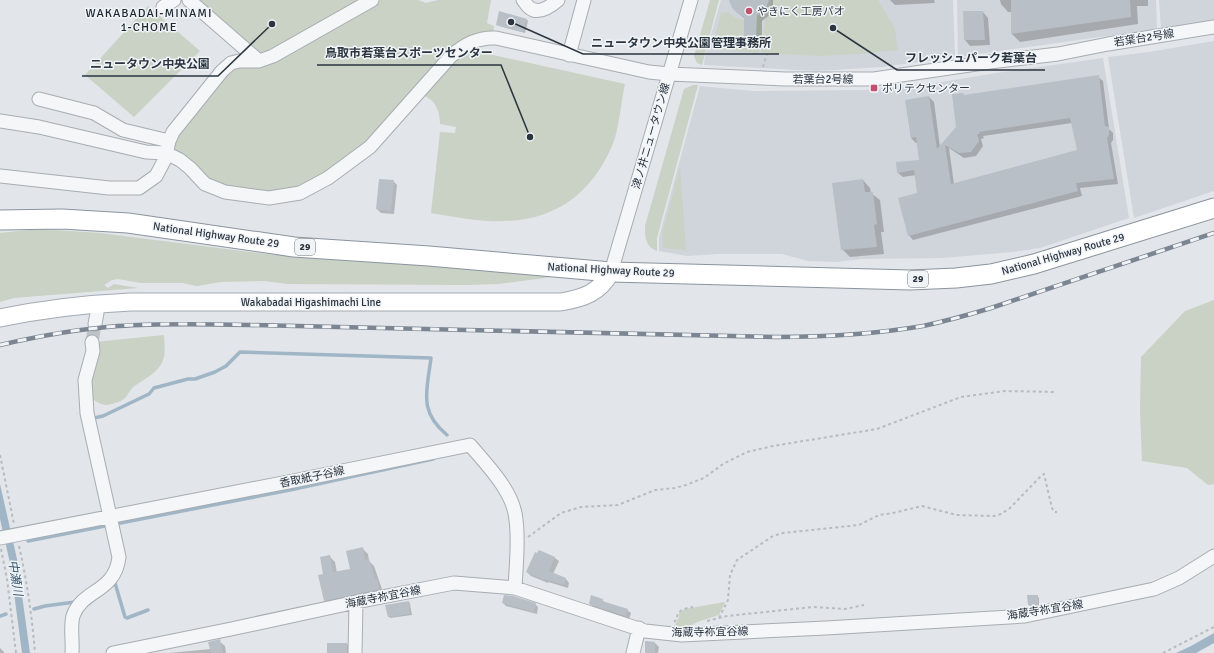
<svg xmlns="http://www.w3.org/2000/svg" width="1214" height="653" font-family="Signika,'Noto Sans JP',sans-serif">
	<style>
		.built { fill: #d0d5db }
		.green { fill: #c9d2c4 }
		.water { fill: #a0b6c6 }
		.shadow { fill: #0003; fill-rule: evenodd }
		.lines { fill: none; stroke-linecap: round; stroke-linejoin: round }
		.stream { stroke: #a0b6c6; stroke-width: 3.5 }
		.building { fill: #b9bfc6; fill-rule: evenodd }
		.minor-tunnel { stroke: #bdc2c7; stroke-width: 13; stroke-dasharray: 13 6; stroke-linecap: butt }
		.minor-casing { stroke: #a7adb3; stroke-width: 15 }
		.major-casing { stroke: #a2abb4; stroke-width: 19 }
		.highway-casing { stroke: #8a949f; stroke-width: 21 }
		.path { stroke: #b8bcc1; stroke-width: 2; stroke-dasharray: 3 3; stroke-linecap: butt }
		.minor { stroke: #f4f6f8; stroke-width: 13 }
		.major { stroke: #fff; stroke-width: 17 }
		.highway { stroke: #fff; stroke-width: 19 }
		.rail-casing { stroke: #7c8692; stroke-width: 4.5 }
		.rail { stroke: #f1f4f7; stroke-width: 3; stroke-dasharray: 9; stroke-linecap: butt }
		.poi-dot { fill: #c4506d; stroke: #f1f4f7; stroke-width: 1.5 }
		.labels { text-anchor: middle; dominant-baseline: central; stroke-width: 3; stroke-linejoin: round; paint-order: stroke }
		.shield { fill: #f1f4f7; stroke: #666e77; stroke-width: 1 }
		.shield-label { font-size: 10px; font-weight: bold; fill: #2b3540 }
		.poi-label { font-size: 11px; fill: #2b3540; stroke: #f1f4f7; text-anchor: start }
		.street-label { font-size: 11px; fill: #2b3540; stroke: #f1f4f7 }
		.neighbourhood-label { font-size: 12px; letter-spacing: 1px; fill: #1d2631; stroke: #f1f4f7 }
		.water-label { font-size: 12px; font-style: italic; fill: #385771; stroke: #f1f4f7 }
		.leader { fill: none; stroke: #2b3540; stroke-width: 1.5 }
		.callout-dot { fill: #2b3540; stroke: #f1f4f7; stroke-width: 1.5 }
		.callout-label { font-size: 12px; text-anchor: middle; font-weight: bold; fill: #2b3540; stroke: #f1f4f7; stroke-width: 3; stroke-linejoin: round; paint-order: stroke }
	</style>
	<rect width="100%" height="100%" fill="#e2e5e9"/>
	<!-- built -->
	<path class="built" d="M 721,0 L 953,0 L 955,57 L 882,67 L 817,71 L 704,65 L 705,56 Z
		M 957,0 L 1156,0 L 1157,29 L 958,57 Z
		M 1159,0 L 1214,0 L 1214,20 L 1161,28 Z
		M 1214,41 L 1214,191 L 1134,218 L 1108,57 L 1149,52 Z
		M 1103,58 L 1129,218 L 1040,248 L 1013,252 L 942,258 L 861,259 L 836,262 L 808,261 L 782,254 L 718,254 L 687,256 L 659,251 L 659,237 L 700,86 L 753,91 L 864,90 L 922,85 L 1003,72 Z"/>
	<!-- green -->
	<path class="green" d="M 194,0 L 363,0 L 262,57 Z
		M 380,0 L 418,0 L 426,3 L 438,0 L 491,0 L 487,23 L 494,26 L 493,35 L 480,35 L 369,144 L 308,187 L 273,194 L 215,185 L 175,154 L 171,142 L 232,66 L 344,21 Z
		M 710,0 L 719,0 L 702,65 L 697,63 L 694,56 Z
		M 771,0 L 878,0 L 895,29 L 898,50 L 859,54 L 820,56 L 761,53 L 766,15 Z
		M 148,6 L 200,51 L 134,117 L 85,75 Z
		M 729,12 C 738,24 752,20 763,14 L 759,53 L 712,49 L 721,13 Z
		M 470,50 L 625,84 C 621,101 619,131 612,146 C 588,201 547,224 488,221 C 469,220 450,216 431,213 L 440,132 L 455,133 L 456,127 L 440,124 C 440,112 436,101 425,96 L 425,92 L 463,53 Z
		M 693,85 L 698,85 L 657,238 L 657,251 C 645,246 645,237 645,226 L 684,89 Z
		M 680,167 L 686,250 L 663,248 L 662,234 Z
		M 38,229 L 100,233 L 266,254 L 361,262 L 448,265 L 561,276 L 498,284 L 467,285 L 288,284 L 264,281 L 221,282 L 197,286 L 182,283 L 141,283 L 118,279 L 112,280 L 104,285 L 108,288 L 114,284 L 138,288 L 14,298 L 0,302 L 0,233 Z
		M 1214,300 L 1214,484 L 1208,485 L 1187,468 L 1142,461 L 1140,409 L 1141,357 L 1185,311 Z
		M 164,335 C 164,342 166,353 163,360 C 159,372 146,378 136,385 C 131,388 129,393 126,397 C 123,400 120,402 115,403 C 104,407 99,404 90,397 L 95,342 Z
		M 725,602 L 719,615 L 700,621 L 683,629 L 675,625 L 679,617 L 679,613 L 685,609 Z"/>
	<!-- water -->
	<path class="water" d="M 0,484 L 17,559 L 30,653 L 22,653 L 10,563 L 0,519 Z
		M 1214,633 L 1214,643 L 1196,653 L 1176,653 L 1191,646 Z"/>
	<!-- shadow -->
	<path class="shadow" d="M 731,0 L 773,0 L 773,8 L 771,14 L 762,21 L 762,45 L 751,45 L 745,40 L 745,19 L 733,8 Z
		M 890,0 L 934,0 L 935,3 L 895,5 Z
		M 1000,0 L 1148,0 L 1148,6 L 1137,6 L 1138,24 L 1020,42 L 1012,34 L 1012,12 L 1008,12 L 1001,4 Z
		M 983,12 L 988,18 L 990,45 L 970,46 L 965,40 Z
		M 527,20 L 528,21 L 525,33 L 499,26 L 497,24 Z
		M 1098,77 L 1103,81 L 1109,129 L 1113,133 L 1113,140 L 1111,143 L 1118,184 L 1080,188 L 1082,196 L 913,240 L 909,235 L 918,194 L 916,175 L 903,177 L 898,173 L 921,161 L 918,142 L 916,143 L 911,138 L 906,101 L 929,97 L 934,102 L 940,147 L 957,127 L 963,94 L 965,96 ZM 1072,123 L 1078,151 L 954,184 L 949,148 L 964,158 L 976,156 L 983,146 L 981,139 L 984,138 L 983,136 Z
		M 863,180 L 870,188 L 871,193 L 880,200 L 884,232 L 881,232 L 884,254 L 850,257 L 842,249 Z
		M 393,181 L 397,185 L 394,214 L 381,213 L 377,209 Z
		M 362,548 L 368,554 L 369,561 L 374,566 L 384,595 L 330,606 L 325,600 L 324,575 L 329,556 L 335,562 L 337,573 L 351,570 Z
		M 539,551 L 555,558 L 559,561 L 553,574 L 566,579 L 569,583 L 568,588 L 548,582 L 548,583 L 531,576 L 527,572 Z
		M 1037,596 L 1039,598 L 1039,606 L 1030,606 L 1029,605 Z
		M 602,600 L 606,603 L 627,610 L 631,613 L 629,619 L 594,607 L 590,604 Z
		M 409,602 L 410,604 L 412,615 L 390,618 L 389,616 Z
		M 503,603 L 535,604 L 538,607 L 537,614 L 506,606 Z
		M 219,641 L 225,646 L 226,653 L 168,653 L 211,649 Z
		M 655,643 L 659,647 L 658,653 L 646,653 Z
		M 347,644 L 351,648 L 351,653 L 328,653 Z
		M 0,648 L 4,652 L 4,653 L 0,653 Z"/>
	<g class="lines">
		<!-- stream -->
		<path class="stream" d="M 94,420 L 94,418 L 103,416 L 149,394 L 154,388 L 188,379 L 195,379 L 215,372 L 226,366 L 240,352 L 431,358 C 427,391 418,411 447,435
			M 28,541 L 290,490 L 433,459
			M 115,583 L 125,617
			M 34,609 L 45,606 L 75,602
			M 0,616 L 6,614
			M 127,618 L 148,610"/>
	</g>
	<!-- building -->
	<path class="building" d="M 729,0 L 769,0 L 766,8 L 757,15 L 756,40 L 744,40 L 744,17 L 737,13 L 732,8 Z
		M 1011,0 L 1130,0 L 1131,17 L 1011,34 Z
		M 499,11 L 527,19 L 523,32 L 496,25 Z
		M 963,11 L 983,11 L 985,40 L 964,40 Z
		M 1099,75 L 1105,126 L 1109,127 L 1109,135 L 1107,138 L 1114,179 L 1076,183 L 1078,191 L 908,236 L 898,198 L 917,193 L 914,170 L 897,173 L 896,162 L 919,160 L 916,137 L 911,138 L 905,100 L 929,96 L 937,149 L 956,127 L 952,94 L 963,93 L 964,95 ZM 1070,118 L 1077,150 L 951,184 L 945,145 L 959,153 L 971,152 L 979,141 L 977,134 L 980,134 L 979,132 Z
		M 379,179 L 394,180 L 391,211 L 376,209 Z
		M 863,179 L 865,192 L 873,192 L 877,224 L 874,225 L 877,247 L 841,250 L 832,183 Z
		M 363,547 L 365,560 L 369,559 L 375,579 L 377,579 L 379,589 L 324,601 L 318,575 L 323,574 L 320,557 L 330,555 L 333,572 L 350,569 L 346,551 Z
		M 539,550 L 555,557 L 549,571 L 566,578 L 564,585 L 544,579 L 544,580 L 526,572 L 535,552 L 537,553 Z
		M 504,595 L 513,596 L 536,603 L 534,612 L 502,603 Z
		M 591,595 L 603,599 L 602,601 L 628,609 L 626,616 L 589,604 Z
		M 1027,595 L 1038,595 L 1038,605 L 1028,605 Z
		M 409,601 L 410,614 L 388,617 L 385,605 Z
		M 220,639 L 223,653 L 211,653 L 208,642 Z
		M 645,641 L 655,642 L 655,653 L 645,653 Z
		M 327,643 L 347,643 L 347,653 L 327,653 Z"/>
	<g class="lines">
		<!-- minor-tunnel -->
		<path class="minor-tunnel" d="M 92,342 L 95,324"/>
		<defs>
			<path id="minor" d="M 189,0 L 259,61
				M 523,0 C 525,2 527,6 530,8 C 539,15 551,6 558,0
				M 163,7 L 174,0
				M 569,55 L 584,0
				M 39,99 L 94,113 L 123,130 L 169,141
				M 0,121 L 39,127 L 146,152 L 166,153 L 180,160 L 190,168 L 205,184 L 225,192 L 269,198 L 300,193 L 328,178 L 370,147 L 451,56 C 465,44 478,37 496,38 L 649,72 L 669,74 L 785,79 L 874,79 L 990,62 L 1058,54 L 1108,44 L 1214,27
				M 0,176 L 109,188 L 139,188 L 156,176 L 165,159 L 169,141 L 173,132 L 222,71 L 231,63 L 239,61 L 259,61 L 273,56 L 372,0
				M 611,272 L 691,0
				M 95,324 L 97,313
				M 0,538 L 293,481 L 470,445 C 488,466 514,492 516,520 C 519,542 516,566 515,588
				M 72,653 C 73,641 70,627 73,616 C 82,589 115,593 119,557 L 87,413 L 85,380 L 93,351 L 92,342
				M 113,653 L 231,629 L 356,602 L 454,583 L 515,588 L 645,631 L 682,635 L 826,628 L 1025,616 L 1154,589 L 1179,578 L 1214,556
				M 355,653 L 356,602
				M 633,653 L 639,628"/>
			<path id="major" d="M 0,318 C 43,309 87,304 131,302 L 561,302 C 584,298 599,293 611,272"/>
			<path id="highway" d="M 0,220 L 62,219 L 128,223 L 294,247 L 429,256 L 611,272 L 910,280 L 956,278 L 991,274 L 1034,264 L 1214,208"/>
		</defs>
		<!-- minor casing -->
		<use href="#minor" class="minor-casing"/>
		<!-- major casing -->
		<use href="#major" class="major-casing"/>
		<!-- highway casing -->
		<use href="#highway" class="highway-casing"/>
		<!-- path -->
		<path class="path" d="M 763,67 L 767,54
			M 0,455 L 14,524
			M 528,537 L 561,513 L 581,507 L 618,505 L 655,490 L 675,488 L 686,485 L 704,478 L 723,464 L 747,452 L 773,446 L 877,429 L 961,397 L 1005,391 L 1056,392
			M 19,546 C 27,581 32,617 35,653
			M 1,549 L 7,579 L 16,653
			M 719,618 L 728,600 L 730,575 L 737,560 L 773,536 L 783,533 L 859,525 L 879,515 L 893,513 L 922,506 L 957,515 L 994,516 L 1001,514 L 1010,508 L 1042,475 L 1044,474 L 1052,508 L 1054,512 L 1057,512
			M 707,621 L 727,616 L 813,607 L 845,609 L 864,605
			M 674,622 L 677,619 C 676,610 686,608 693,607
			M 1163,653 L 1214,627"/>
		<!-- minor -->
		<use href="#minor" class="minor"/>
		<!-- major -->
		<use href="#major" class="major"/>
		<!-- highway -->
		<use href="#highway" class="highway"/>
		<defs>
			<path id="rail" d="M 0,345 C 39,336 78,329 118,326 C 161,323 206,324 250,325 L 777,337 C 826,337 875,334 923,326 C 946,321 968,315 991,308 L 1214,233"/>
		</defs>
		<!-- rail casing -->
		<use href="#rail" class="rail-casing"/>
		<!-- rail -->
		<use href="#rail" class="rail"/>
	</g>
	<!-- markers -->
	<g class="poi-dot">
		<circle cx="749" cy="11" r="4"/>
		<rect x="870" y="84" width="8" height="8" rx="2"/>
	</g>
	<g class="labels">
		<!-- shield labels -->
		<g class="shield">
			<rect x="295" y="239" width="20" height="16" rx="3"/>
			<rect x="908" y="271" width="20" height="16" rx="3"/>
		</g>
		<g class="shield-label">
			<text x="305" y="247">29</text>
			<text x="918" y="279">29</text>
		</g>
		<!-- poi labels -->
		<g class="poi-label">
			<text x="757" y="11">やきにく工房パオ</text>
			<text x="882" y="88">ポリテクセンター</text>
		</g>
		<!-- street labels -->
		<g class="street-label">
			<text transform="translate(1144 38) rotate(-9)">若葉台2号線</text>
			<text x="823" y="79">若葉台2号線</text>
			<text transform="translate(651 136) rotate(-74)">津ノ井ニュータウン線</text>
			<text transform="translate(216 235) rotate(8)">National Highway Route 29</text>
			<text transform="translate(1063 254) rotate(-16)">National Highway Route 29</text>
			<text transform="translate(611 270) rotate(3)">National Highway Route 29</text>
			<text x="311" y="302">Wakabadai Higashimachi Line</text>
			<text transform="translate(312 477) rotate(-12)">香取紙子谷線</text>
			<text transform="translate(383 597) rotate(-11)">海蔵寺祢宜谷線</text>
			<text transform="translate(1045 610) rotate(-9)">海蔵寺祢宜谷線</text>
			<text transform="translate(710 632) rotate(-1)">海蔵寺祢宜谷線</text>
		</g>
		<!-- neighbourhood labels -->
		<g class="neighbourhood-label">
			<text x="149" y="13">WAKABADAI-MINAMI<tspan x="149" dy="14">1-CHOME</tspan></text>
		</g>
		<!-- water labels -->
		<g class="water-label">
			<text transform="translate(15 578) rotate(81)">中瀬川</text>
		</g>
	</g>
	<!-- callouts -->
	<path class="leader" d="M511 22L583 54H779M530 137L501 65H317M833 28L897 70H1045M272 24L218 76H82"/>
	<g class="callout-dot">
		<circle cx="511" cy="22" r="4"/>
		<circle cx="530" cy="137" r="4"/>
		<circle cx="833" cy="28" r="4"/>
		<circle cx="272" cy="24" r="4"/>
	</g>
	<g class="callout-label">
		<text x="681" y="47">ニュータウン中央公園管理事務所</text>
		<text x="409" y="57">鳥取市若葉台スポーツセンター</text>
		<text x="971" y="62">フレッシュパーク若葉台</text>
		<text x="150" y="68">ニュータウン中央公園</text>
	</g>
</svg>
